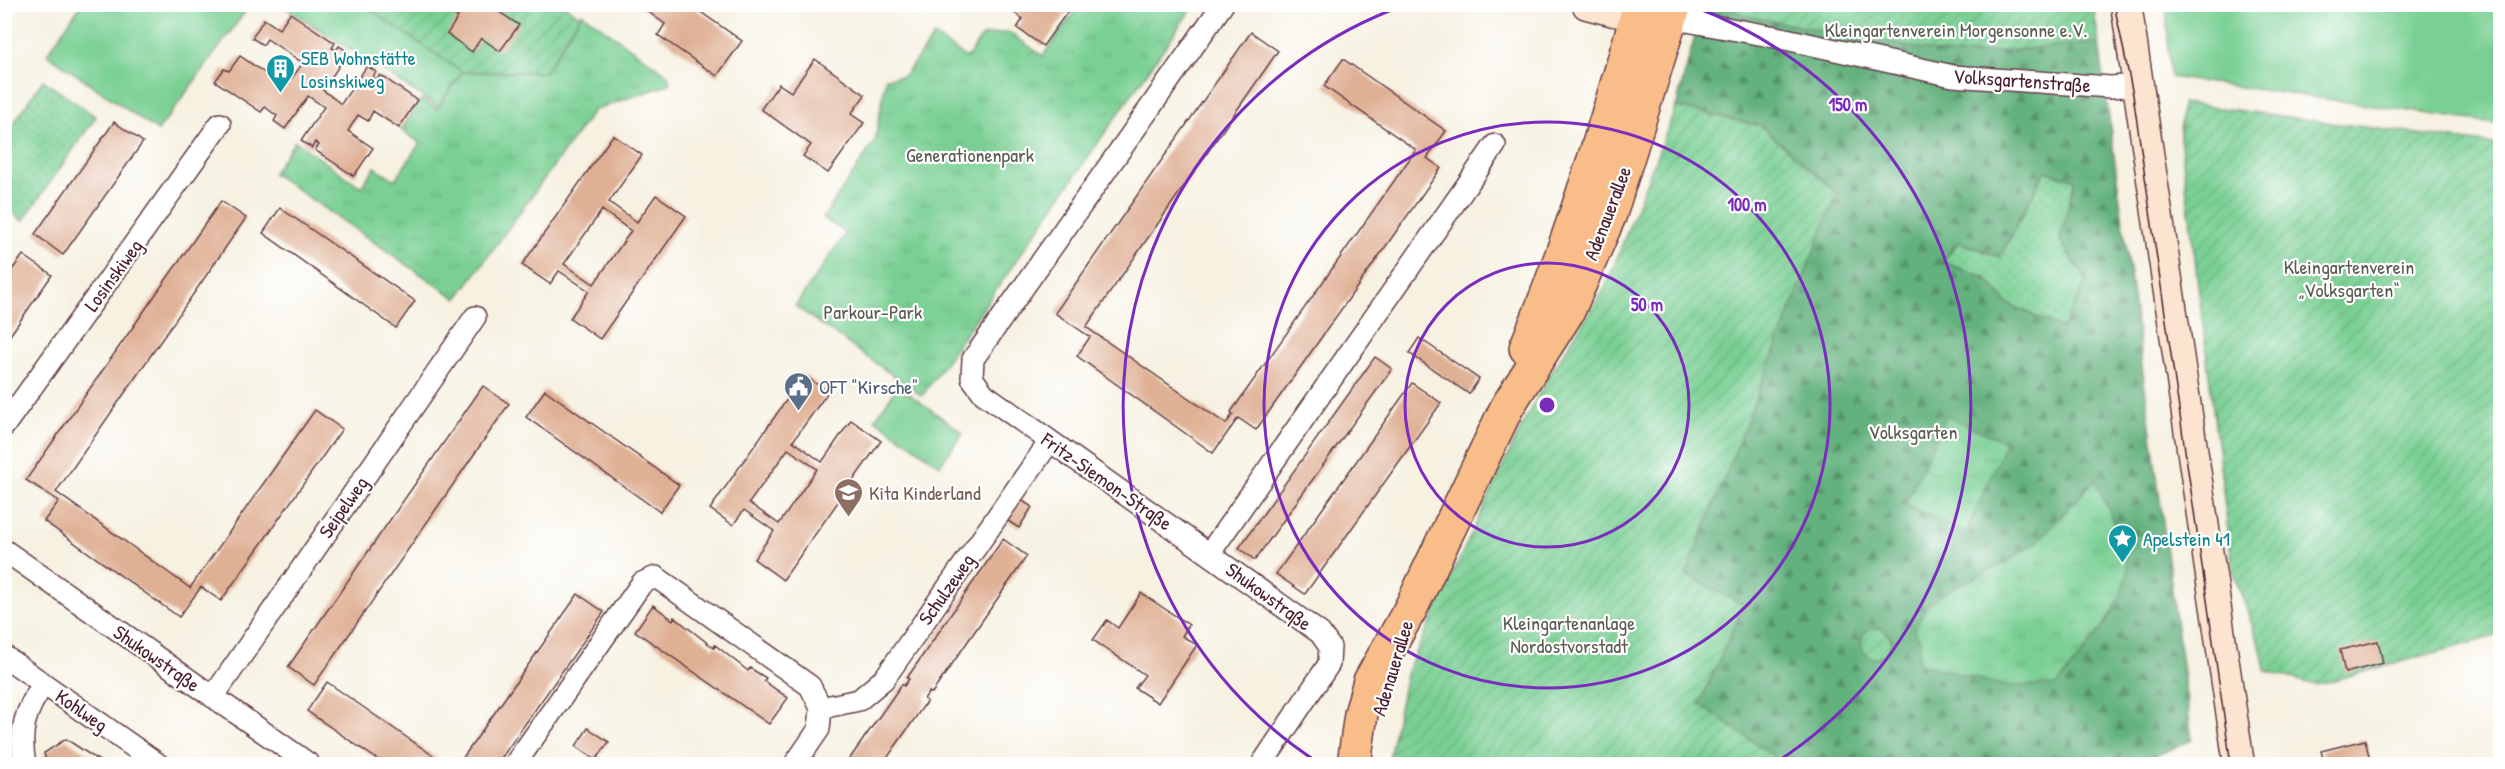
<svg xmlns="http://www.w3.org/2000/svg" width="2505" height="769" font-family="'Patrick Hand',sans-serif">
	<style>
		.grass { fill: url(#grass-dots); stroke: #627860; stroke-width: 1.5 }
		.forest { fill: url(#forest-firs); stroke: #566854; stroke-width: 1.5; fill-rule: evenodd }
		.park { fill: url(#park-tufts); stroke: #627860; stroke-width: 1.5 }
		.garden { fill: url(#garden-furrows); stroke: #627860; stroke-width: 1.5 }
		.pitch { fill: #7ad094; stroke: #627860; stroke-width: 1.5 }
		.building { fill: #dfb094; fill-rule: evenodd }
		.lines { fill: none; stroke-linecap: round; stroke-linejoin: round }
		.minor-casing { stroke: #643e46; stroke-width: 24 }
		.secondary-casing { stroke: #643e46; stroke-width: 33 }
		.primary-casing { stroke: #643e46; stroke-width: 36 }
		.minor { stroke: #fff; stroke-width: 21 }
		.secondary { stroke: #fce5d0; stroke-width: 30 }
		.primary { stroke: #f8bd89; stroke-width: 33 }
		.tram { stroke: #4a1f2b; stroke-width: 1.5 }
		.ring { fill: none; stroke: #7b2cbf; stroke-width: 3 }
		.labels { text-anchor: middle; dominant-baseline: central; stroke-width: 4.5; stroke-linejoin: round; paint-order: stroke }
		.park-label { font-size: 20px; fill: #5b5d50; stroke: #fff }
		.culture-label { font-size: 20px; fill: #0d838f; stroke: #fff; text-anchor: start }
		.street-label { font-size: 20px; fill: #4a1f2b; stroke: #fff }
		.service-label { font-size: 20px; fill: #4e5e75; stroke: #fff; text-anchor: start }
		.education-label { font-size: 20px; fill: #785e54; stroke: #fff; text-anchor: start }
		.centre { fill: #7b2cbf; stroke: #fff; stroke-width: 3 }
		.ring-label { font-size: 18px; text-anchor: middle; font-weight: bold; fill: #7b2cbf; stroke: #fff; stroke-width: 4.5; stroke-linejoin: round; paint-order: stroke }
	</style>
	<defs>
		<pattern id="grass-dots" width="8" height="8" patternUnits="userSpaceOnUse" patternTransform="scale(1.5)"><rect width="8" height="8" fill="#7ad094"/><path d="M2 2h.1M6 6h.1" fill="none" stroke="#6bb280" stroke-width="1.8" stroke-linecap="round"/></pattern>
		<pattern id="forest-firs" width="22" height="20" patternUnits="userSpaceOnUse" patternTransform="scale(1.5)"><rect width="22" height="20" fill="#63b27e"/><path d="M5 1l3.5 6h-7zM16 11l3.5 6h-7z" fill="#549067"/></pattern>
		<pattern id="park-tufts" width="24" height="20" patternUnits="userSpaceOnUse" patternTransform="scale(1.5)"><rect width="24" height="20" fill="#7ad094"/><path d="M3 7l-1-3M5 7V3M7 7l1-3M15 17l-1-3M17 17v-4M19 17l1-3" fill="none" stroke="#6bb280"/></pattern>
		<pattern id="garden-furrows" width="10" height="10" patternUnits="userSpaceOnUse" patternTransform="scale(1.5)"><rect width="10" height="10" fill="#7ad094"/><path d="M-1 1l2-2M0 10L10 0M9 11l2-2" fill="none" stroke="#6bb280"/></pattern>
	</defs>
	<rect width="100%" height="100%" fill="#fff"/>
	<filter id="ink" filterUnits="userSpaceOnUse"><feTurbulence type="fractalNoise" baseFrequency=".0167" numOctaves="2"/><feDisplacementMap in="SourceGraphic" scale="12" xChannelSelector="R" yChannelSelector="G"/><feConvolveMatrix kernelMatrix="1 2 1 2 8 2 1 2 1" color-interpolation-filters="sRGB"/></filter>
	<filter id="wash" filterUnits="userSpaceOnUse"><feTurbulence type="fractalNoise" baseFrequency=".008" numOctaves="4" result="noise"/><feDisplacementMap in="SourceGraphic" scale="24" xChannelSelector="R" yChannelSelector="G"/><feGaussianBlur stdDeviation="1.35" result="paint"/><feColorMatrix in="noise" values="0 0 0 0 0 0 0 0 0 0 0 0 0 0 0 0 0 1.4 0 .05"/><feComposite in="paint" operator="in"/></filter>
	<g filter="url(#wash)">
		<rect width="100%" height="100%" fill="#f6f1e1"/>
		<!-- grass -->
		<path class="grass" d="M 43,80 L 96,117 L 23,221 L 5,208 L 5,136 Z
			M 2045,171 L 2075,180 L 2060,240 L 2087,281 L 2062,329 L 2007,303 L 1986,278 L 1941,262 L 1959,242 L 2000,257 Z"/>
		<!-- forest -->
		<path class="forest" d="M 1703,5 L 1725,5 L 1746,16 L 1952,55 L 2099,43 L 2192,740 L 2137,764 L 1785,764 L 1699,704 L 1744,605 L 1686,575 L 1837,193 L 1761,126 L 1676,107 ZM 2045,171 L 2075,180 L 2060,240 L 2087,281 L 2062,329 L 2007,303 L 1986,278 L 1942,262 L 1959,242 L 2000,257 ZM 2095,480 L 2005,686 L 1919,663 L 1920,642 L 1999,566 L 2035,544 Z"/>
		<!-- park -->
		<path class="park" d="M 1079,5 L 1194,5 L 922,396 L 795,306 L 846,233 L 823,218 L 875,141 L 886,78 L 904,76 L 934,36 L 967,58 L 982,36 L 1009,32 L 1043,56 Z
			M 582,13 L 668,75 L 670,84 L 594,110 L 457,299 L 273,173 L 295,141 L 361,187 L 375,167 L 395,180 L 420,143 L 401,130 L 421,99 L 437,109 L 462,72 L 545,72 Z
			M 1946,416 L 2006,442 L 1966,533 L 1905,505 Z
			M 2095,480 C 2106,506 2122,534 2127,562 C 2133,598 2079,657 2057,685 L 2005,686 L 1918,663 L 1920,642 L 1914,628 L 1928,605 L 1945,592 L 1999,566 L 2035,544 Z"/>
		<!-- garden -->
		<path class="garden" d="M 363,5 L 563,5 L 580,16 L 545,72 L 462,72 Z
			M 1725,5 L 2093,5 L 2099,43 L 1952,55 L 1746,16 Z
			M 2182,103 L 2500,145 L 2500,635 L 2316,685 L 2265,671 L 2261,649 L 2233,572 L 2180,137 Z
			M 1676,107 L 1761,126 L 1837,193 L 1686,575 L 1744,605 L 1699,704 L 1785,764 L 1388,764 L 1406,674 L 1522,425 L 1550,374 L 1605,288 Z
			M1861 643a15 15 0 1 1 30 0a15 15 0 1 1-30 0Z"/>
		<!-- pitch -->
		<path class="pitch" d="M 81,5 L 81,4 L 250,5 L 158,131 L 47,54 Z
			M 282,5 L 363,5 L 462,72 L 438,107 Z
			M 2166,5 L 2500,5 L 2500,124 L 2170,77 Z
			M 898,386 L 963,433 L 940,465 L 875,419 Z"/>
		<g id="blocks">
			<!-- building -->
			<path class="building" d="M 432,4 L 487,4 L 519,25 L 500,51 L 481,38 L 472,52 L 447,34 L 458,17 Z
				M 637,4 L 689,4 L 742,41 L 717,76 L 658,35 L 665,24 Z
				M 1002,4 L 1073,4 L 1043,46 L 1017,28 L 1023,19 Z
				M 290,13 L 335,43 L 332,48 L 336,50 L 339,46 L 348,52 L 323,90 L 341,104 L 367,66 L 376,72 L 373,77 L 377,80 L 380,75 L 417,100 L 399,128 L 373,111 L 368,121 L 358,115 L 348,131 L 373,148 L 354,176 L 315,150 L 319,145 L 315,142 L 312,148 L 301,141 L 324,107 L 308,96 L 285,129 L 274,121 L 277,116 L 265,107 L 261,112 L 215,81 L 224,69 L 229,71 L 240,56 L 278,82 L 284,72 L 292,78 L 303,63 L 267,39 L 263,45 L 252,38 L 264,19 L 279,29 Z
				M 1251,32 L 1278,51 L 1086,327 L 1226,424 L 1233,414 L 1231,412 L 1416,150 L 1324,86 L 1343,59 L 1446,131 L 1427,158 L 1441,168 L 1256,430 L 1238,418 L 1213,453 L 1077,356 L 1090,337 L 1055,313 Z
				M 815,59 L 865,95 L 851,114 L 864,123 L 828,173 L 803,156 L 811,145 L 761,109 L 779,84 L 791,92 Z
				M 114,122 L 143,142 L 63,255 L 35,234 Z
				M 613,135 L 642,155 L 609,202 L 637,222 L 656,195 L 686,216 L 600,339 L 570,318 L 589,291 L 559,271 L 550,284 L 522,265 ZM 602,210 L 631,231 L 594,284 L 564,264 Z
				M 221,201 L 246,218 L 56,492 L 190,588 L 315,410 L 342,429 L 221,601 L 201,587 L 179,617 L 44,521 L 59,501 L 26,480 Z
				M 280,208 L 415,301 L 396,328 L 263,233 Z
				M 23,255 L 52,275 L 4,344 L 4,281 Z
				M 1419,338 L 1479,379 L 1469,394 L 1409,353 Z
				M 1375,357 L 1392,369 L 1255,560 L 1239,548 Z
				M 804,375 L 828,392 L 793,441 L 822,462 L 851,420 L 881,441 L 783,580 L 754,559 L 774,531 L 744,510 L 733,525 L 710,509 ZM 788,449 L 817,469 L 779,524 L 749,503 Z
				M 1412,383 L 1441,403 L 1305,594 L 1276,574 Z
				M 483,386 L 509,404 L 314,685 L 288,667 Z
				M 545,390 L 679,485 L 660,512 L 526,417 Z
				M 1021,500 L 1032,507 L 1019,528 L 1008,521 Z
				M 1003,539 L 1027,556 L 932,693 L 929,692 L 924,699 L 927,701 L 883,764 L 846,764 L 902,684 L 904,686 L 909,679 L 907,678 Z
				M 1141,593 L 1189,625 L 1182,636 L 1197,645 L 1158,703 L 1135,688 L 1145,675 L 1093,640 L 1107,620 L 1118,628 Z
				M 578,594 L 604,612 L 497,764 L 464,764 L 460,762 Z
				M 653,605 L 673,620 L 674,617 L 714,648 L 715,645 L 748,671 L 750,668 L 766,678 L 764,681 L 788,698 L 769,724 L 635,631 Z
				M 2378,641 L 2383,663 L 2345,673 L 2340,650 Z
				M 327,682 L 445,764 L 384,764 L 307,711 Z
				M 588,728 L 609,742 L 596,760 L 576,746 Z
				M 66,739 L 104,764 L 47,764 L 44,753 Z
				M 2365,740 L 2371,764 L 2325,764 L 2321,751 Z"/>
		</g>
	</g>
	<g filter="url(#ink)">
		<use href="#blocks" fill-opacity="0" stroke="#643e46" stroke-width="1.5"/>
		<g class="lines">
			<defs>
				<path id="minor" d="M 1223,4 L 973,359 L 972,378 L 984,394 L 1209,554 L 1495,145
					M 1670,18 L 1781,38 L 1953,76 L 2110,87 L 2139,85
					M 4,426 L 220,124
					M 4,550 L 309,764
					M 1209,554 L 1320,633 L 1330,647 L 1329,664 L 1262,764
					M 4,656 L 158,764
					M 213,697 L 475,317
					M 821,708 L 859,700 L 884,679 L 1050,441
					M 25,764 C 19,732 24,711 44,684
					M 515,764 L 642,583 L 656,577 L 810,686 L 821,708 L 819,729 L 795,764"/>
				<path id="secondary" d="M 1587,4 L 1614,11 L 1661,17
					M 2126,4 L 2239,764"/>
				<path id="primary" d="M 1526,348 C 1572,236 1608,121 1640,4
					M 1354,764 L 1361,714 L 1370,681 L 1411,608 L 1507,407 L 1568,311 L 1610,214 L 1675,4"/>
			</defs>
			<!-- minor casing -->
			<use href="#minor" class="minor-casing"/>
			<!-- secondary casing -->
			<use href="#secondary" class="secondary-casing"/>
			<!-- primary casing -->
			<use href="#primary" class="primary-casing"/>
			<!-- minor -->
			<use href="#minor" class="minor"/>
			<!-- secondary -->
			<use href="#secondary" class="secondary"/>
			<!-- primary -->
			<use href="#primary" class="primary"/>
			<!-- tram -->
			<path class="tram" d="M 2114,4 L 2133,95 L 2231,764
				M 2125,4 L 2127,9"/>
		</g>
	</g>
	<!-- distance rings -->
	<g class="ring">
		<circle cx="1547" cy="405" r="142"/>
		<circle cx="1547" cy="405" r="283"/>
		<path d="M1319 763A425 425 0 0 1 1402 6M1692 6A425 425 0 0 1 1775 763"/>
	</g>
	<!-- icons -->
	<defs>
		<symbol id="building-pin" viewBox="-11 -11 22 30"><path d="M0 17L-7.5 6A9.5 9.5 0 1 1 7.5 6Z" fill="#0f9aa8" stroke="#fff"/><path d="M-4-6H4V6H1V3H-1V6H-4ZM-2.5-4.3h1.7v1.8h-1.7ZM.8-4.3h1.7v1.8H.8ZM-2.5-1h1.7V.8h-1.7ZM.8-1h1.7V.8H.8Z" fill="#fff"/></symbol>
		<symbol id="civic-pin" viewBox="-11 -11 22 30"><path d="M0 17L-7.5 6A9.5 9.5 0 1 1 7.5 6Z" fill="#5c6f8a" stroke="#fff"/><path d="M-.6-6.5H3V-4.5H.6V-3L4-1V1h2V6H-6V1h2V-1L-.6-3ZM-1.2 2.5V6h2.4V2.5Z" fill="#fff"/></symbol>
		<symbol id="school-pin" viewBox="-11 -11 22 30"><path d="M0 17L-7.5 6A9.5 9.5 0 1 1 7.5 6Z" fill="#8d6e63" stroke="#fff"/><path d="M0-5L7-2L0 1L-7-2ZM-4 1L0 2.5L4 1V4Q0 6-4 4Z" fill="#fff"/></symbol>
		<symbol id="sight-pin" viewBox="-11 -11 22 30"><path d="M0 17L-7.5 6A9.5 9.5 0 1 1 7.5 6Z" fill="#0f9aa8" stroke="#fff"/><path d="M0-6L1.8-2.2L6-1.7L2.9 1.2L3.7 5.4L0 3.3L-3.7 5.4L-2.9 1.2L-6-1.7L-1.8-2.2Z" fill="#fff"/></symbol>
	</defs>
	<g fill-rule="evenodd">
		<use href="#building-pin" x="264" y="52" width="33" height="45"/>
		<use href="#civic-pin" x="782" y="370" width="33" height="45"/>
		<use href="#school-pin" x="832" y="476" width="33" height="45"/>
		<use href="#sight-pin" x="2106" y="522" width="33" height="45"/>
	</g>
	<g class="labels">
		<!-- park labels -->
		<g class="park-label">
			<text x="1956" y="29">Kleingartenverein Morgensonne e.V.</text>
			<text x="970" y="154">Generationenpark</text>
			<text x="2349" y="266">Kleingartenverein<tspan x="2349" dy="23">„Volksgarten“</tspan></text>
			<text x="873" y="311">Parkour-Park</text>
			<text x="1913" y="431">Volksgarten</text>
			<text x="1569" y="622">Kleingartenanlage<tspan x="1569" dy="23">Nordostvorstadt</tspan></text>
		</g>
		<!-- culture labels -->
		<g class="culture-label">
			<text x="301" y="57">SEB Wohnstätte<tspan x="301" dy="23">Losinskiweg</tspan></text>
			<text x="2143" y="538">Apelstein 41</text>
		</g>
		<!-- street labels -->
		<g class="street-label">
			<text transform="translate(2022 80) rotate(4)">Volksgartenstraße</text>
			<text transform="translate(1607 213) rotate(-69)">Adenauerallee</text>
			<text transform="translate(113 275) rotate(-54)">Losinskiweg</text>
			<text transform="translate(1107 481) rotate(35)">Fritz-Siemon-Straße</text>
			<text transform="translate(343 507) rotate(-55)">Seipelweg</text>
			<text transform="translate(946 589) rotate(-55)">Schulzeweg</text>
			<text transform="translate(1269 596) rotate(36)">Shukowstraße</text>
			<text transform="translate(157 658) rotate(35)">Shukowstraße</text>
			<text transform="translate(1392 668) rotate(-73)">Adenauerallee</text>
			<text transform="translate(82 710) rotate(35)">Kohlweg</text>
		</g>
		<!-- service labels -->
		<g class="service-label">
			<text x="819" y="386">OFT "Kirsche"</text>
		</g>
		<!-- education labels -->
		<g class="education-label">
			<text x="869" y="492">Kita Kinderland</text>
		</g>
	</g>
	<circle cx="1547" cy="405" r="9" class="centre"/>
	<g class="ring-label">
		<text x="1848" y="111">150 m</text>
		<text x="1747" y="211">100 m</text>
		<text x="1647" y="311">50 m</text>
	</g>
	<!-- margin -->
	<rect width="2505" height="769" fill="none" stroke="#fff" stroke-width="24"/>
</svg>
